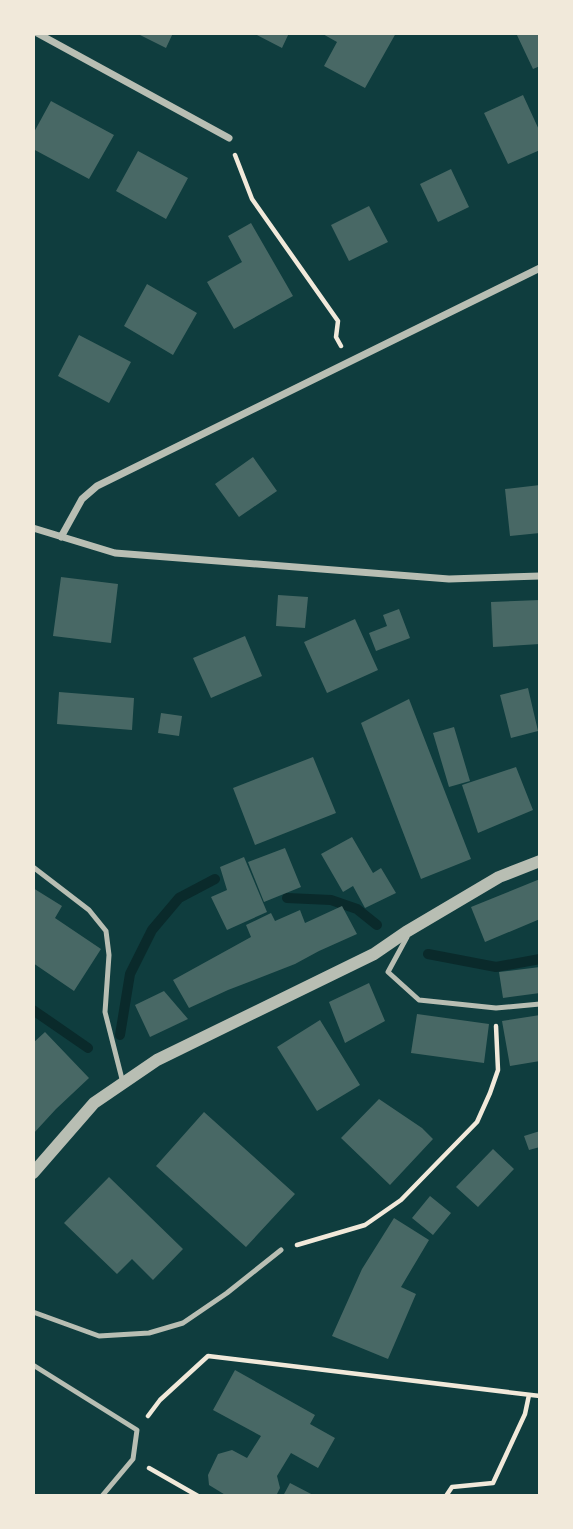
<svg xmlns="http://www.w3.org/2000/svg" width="573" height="1529" font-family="Overpass,sans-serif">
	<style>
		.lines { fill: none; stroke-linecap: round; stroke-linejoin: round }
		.stream { stroke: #0a2a2b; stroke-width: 10 }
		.building { fill: #486865 }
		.path { stroke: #f1e9da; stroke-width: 4.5 }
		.service { stroke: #b8beb3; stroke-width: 5 }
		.minor { stroke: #b8beb3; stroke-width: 7 }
		.tertiary { stroke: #b8beb3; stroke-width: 12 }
	</style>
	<rect width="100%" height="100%" fill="#0f3d3e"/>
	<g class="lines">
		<!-- stream -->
		<path class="stream" d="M 287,898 L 331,900 L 357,909 L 377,925
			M 428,954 L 496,967 L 540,959
			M 33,1010 L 88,1048
			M 120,1035 L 130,974 L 152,930 L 179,898 L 215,879"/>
	</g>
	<!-- building -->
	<path class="building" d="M 136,33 L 173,33 L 166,48 Z
		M 253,33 L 289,33 L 282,48 Z
		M 321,33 L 396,33 L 365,88 L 324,66 L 337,42 Z
		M 516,33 L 540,33 L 540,66 L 533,69 Z
		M 523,95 L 540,132 L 540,150 L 508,164 L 484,113 Z
		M 51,101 L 114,135 L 89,179 L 33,149 L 33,134 Z
		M 138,151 L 188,178 L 166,219 L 116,191 Z
		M 451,169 L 469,207 L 438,222 L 420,184 Z
		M 369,206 L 388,242 L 349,261 L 331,225 Z
		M 251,223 L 293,296 L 234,329 L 207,282 L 242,262 L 228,236 Z
		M 147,284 L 197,313 L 173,355 L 124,326 Z
		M 79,335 L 131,362 L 109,403 L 58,376 Z
		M 253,457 L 277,491 L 239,517 L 215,484 Z
		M 540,485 L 540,533 L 510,536 L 505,489 Z
		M 61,577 L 118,584 L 111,643 L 53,636 Z
		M 278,595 L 308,597 L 305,628 L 276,626 Z
		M 540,600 L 540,644 L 493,647 L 491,602 Z
		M 399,609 L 410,638 L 376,651 L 369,633 L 387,626 L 383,615 Z
		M 355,619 L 378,670 L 327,693 L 304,642 Z
		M 245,636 L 262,676 L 211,698 L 193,658 Z
		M 528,688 L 538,731 L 511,738 L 500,695 Z
		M 59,692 L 134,698 L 132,730 L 57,724 Z
		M 409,699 L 471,859 L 421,879 L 361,723 Z
		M 161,713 L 182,716 L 179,736 L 158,733 Z
		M 454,727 L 470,781 L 449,787 L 433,733 Z
		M 313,757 L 336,813 L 255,845 L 233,788 Z
		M 516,767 L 533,810 L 478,833 L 462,785 Z
		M 352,837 L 373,873 L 381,868 L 396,893 L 365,908 L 353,886 L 343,892 L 321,854 Z
		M 285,848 L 301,887 L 264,902 L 248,862 Z
		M 244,857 L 267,912 L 227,930 L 211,897 L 227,890 L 220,867 Z
		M 540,879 L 540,919 L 485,942 L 471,907 Z
		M 33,888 L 62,906 L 55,918 L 101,949 L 74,991 L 33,963 Z
		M 342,906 L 357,934 L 319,951 L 295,964 L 228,990 L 189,1008 L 173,980 L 251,937 L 246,925 L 271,913 L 275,921 L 300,910 L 305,923 Z
		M 540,967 L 540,993 L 503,998 L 499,972 Z
		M 369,983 L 385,1021 L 345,1043 L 329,1002 Z
		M 164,991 L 188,1019 L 150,1037 L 135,1005 Z
		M 417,1014 L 489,1024 L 484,1063 L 411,1053 Z
		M 540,1015 L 540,1061 L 510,1066 L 502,1021 Z
		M 320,1020 L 360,1085 L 317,1111 L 277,1047 Z
		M 45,1032 L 89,1078 L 56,1109 L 33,1134 L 33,1043 Z
		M 379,1099 L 422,1128 L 433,1139 L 390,1185 L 341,1138 Z
		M 204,1112 L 295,1194 L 246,1247 L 156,1166 Z
		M 540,1131 L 540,1147 L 529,1150 L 524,1136 Z
		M 493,1149 L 514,1169 L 478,1207 L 456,1187 Z
		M 109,1177 L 183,1249 L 153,1280 L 132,1259 L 117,1274 L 64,1223 Z
		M 430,1196 L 451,1213 L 433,1235 L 412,1218 Z
		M 394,1218 L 429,1240 L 401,1287 L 416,1294 L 388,1359 L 332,1336 L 362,1269 Z
		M 235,1370 L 315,1415 L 310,1424 L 335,1438 L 318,1468 L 291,1453 L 277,1476 L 280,1488 L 276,1496 L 227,1496 L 209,1485 L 208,1475 L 218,1454 L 232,1450 L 247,1458 L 261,1436 L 213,1410 Z
		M 290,1483 L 315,1496 L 283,1496 Z"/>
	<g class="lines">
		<!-- path -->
		<path class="path" d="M 235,155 L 252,199 L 338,321 L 336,337 L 341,346
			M 297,1245 L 365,1225 L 401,1200 L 477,1122 L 490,1093 L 498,1070 L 496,1026
			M 148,1416 L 160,1400 L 208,1356 L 540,1396
			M 149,1468 L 198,1496
			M 446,1496 L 452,1487 L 493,1483 L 525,1414 L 529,1395"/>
		<!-- service -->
		<path class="service" d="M 33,867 L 89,910 L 106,931 L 109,955 L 105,1012 L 123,1083
			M 407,937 L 388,972 L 419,1000 L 496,1008 L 540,1004
			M 33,1312 L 99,1336 L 149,1333 L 183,1323 L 227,1293 L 281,1250
			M 33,1365 L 137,1430 L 133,1459 L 102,1496"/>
		<!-- minor -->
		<path class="minor" d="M 37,33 L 229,138
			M 33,528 L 115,553 L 449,579 L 540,576
			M 61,537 L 82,499 L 97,486 L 540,268"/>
		<!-- tertiary -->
		<path class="tertiary" d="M 33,1173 L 94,1103 L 157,1060 L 374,954 L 406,932 L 499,877 L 540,861"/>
	</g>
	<!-- border -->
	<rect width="573" height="1529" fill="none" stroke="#f1e9da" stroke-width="70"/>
</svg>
